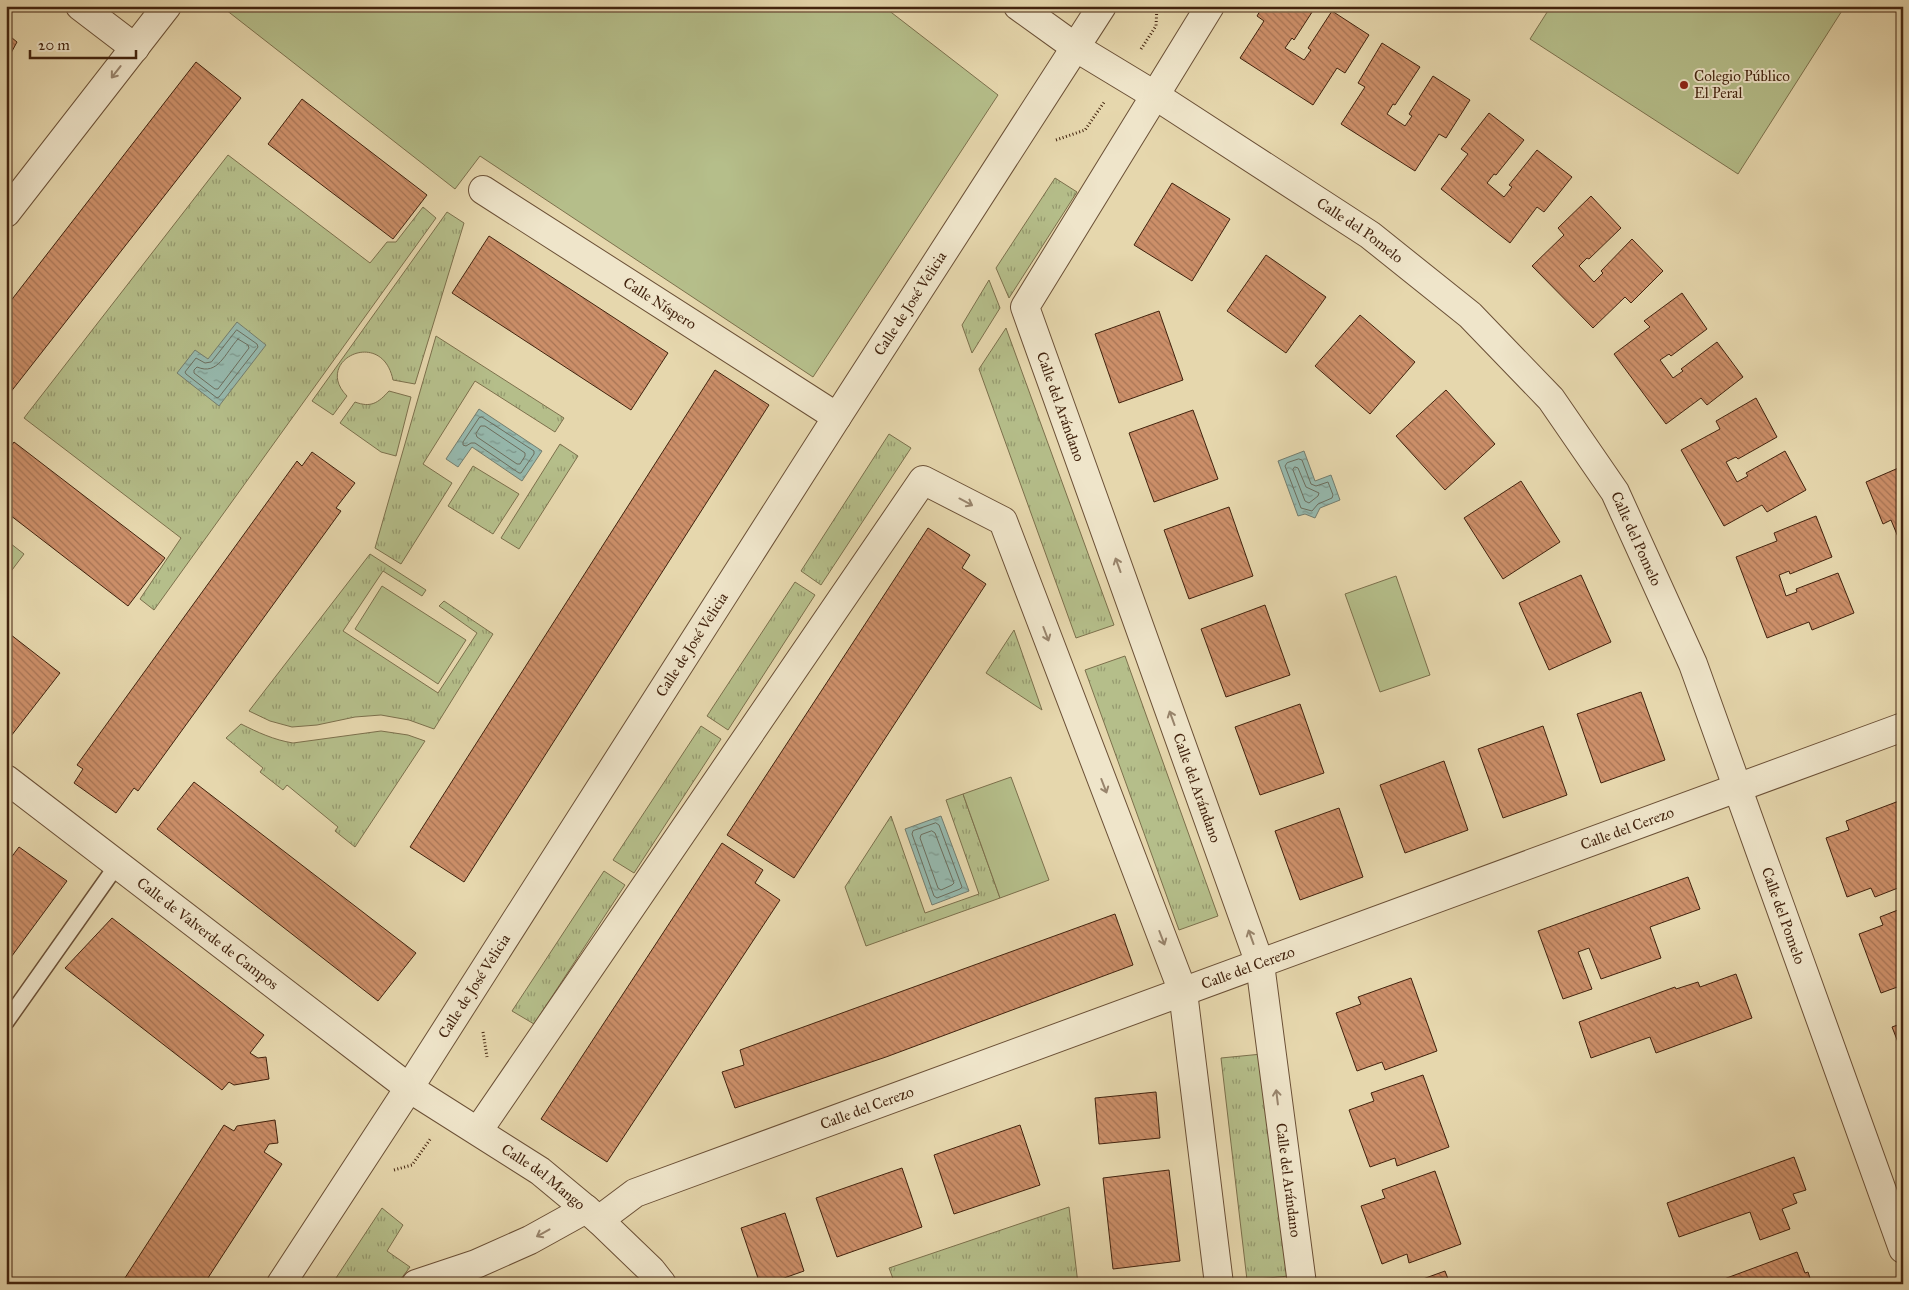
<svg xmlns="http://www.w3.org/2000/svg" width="1909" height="1290" font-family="'IM FELL Great Primer',serif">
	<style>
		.grass { fill: url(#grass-tufts); stroke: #7c704c }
		.green { fill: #b5be8a; stroke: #7c704c }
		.water { fill: url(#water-ripples); stroke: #747d6e }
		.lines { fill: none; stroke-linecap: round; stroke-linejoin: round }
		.shore { stroke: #6c6e5e; stroke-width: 1 }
		.building { fill: url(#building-back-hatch); stroke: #42230e }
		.service-casing { stroke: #6b5036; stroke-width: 18 }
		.minor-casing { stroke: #6b5036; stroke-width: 30 }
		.tertiary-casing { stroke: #6b5036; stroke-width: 30 }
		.path { stroke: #42230e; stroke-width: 3; stroke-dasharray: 1 2.5; stroke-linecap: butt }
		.service { stroke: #efe5ca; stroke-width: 15 }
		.minor { stroke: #efe5ca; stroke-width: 28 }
		.tertiary { stroke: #efe5ca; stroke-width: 28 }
		.oneway { stroke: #98846c }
		.poi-dot { fill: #8f2418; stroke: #efe5ca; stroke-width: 2 }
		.labels { text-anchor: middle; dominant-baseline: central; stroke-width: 4; stroke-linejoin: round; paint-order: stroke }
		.poi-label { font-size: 15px; fill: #42230e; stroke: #efe5ca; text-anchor: start }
		.street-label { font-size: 15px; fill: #42230e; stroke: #efe5ca }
	</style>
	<defs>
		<pattern id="grass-tufts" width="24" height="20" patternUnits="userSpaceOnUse" patternTransform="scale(1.25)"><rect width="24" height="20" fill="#b5be8a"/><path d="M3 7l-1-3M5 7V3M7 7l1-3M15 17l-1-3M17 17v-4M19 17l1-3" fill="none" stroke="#959a6f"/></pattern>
		<pattern id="water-ripples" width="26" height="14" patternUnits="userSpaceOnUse" patternTransform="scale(1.25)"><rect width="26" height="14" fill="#96b9ae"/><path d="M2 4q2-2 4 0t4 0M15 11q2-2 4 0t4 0" fill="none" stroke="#7c968c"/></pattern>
		<pattern id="building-back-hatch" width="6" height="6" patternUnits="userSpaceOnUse" patternTransform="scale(1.25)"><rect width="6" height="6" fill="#cc8f69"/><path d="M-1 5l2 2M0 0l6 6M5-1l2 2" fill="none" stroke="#a77455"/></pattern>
	</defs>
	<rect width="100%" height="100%" fill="#e6d7ad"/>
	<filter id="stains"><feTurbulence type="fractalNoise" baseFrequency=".004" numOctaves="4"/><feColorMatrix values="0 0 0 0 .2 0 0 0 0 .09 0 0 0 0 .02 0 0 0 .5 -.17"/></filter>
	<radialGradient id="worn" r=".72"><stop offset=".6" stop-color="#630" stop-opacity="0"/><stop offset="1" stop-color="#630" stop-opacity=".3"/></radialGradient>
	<!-- grass -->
	<path class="grass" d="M 228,155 L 370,263 L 387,242 L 396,242 L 423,207 L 436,218 L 154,610 L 140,599 L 181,538 L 24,418 Z
		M 1055,178 L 1077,192 L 1009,298 L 996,268 Z
		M 447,212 L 464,223 L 415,384 L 393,380 C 382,326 312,361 347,396 L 333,415 L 312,401 Z
		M 989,280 L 1000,308 L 972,353 L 962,325 Z
		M 1006,328 L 1114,625 L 1076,638 L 979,369 Z
		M 436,336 L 564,418 L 555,432 L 475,381 L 423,464 L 452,483 L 401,564 L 375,548 Z
		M 389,391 L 411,397 L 396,456 L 381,452 L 340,423 L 355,402 C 371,408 378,403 389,391 Z
		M 889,434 L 911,448 L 821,585 L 801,571 Z
		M 560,444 L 578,456 L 519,549 L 501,538 Z
		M 473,466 L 519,494 L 493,534 L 448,506 Z
		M 6,540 L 24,554 L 6,578 Z
		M 370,554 L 426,590 L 422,596 L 383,571 L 343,631 L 438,693 L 477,633 L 439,606 L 444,601 L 493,634 L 434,729 L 409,720 L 381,715 L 355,717 L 317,725 L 292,727 L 270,721 L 249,711 Z
		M 795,582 L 815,595 L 728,730 L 707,716 Z
		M 1014,630 L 1042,710 L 986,673 Z
		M 1125,656 L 1218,916 L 1179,930 L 1085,670 Z
		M 241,724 C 257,732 274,740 293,743 L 381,731 L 408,735 L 425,741 L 355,847 L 335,831 L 338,827 L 287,785 L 283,790 L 260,772 L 263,768 L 226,738 Z
		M 701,726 L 721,739 L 634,873 L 613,860 Z
		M 963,794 L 1000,898 L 866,946 L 845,887 L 891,816 L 925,913 L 979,894 L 946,800 Z
		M 604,871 L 625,885 L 534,1024 L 512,1011 Z
		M 1262,1054 L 1289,1276 L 1247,1280 L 1221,1058 Z
		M 1069,1207 L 1078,1284 L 895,1284 L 889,1268 Z
		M 382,1208 L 403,1225 L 387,1251 L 410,1267 L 400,1280 L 394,1284 L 338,1284 L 334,1281 Z"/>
	<!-- green -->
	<path class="green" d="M 221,6 L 883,6 L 998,95 L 813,377 L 480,156 L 455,189 Z
		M 1551,6 L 1845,6 L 1738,174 L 1530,39 Z
		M 1396,576 L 1430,675 L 1380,692 L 1345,594 Z
		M 382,586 L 466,640 L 438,684 L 355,629 Z
		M 1011,777 L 1049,880 L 1000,898 L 963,794 Z"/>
	<!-- water -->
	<path class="water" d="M 237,322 L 266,345 L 219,406 L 177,373 L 195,350 L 208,359 Z
		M 479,409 L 542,451 L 522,481 L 472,447 L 458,467 L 446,459 Z
		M 1304,451 L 1315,481 L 1331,475 L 1340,500 L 1320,508 L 1315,518 L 1305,514 L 1298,516 L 1278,461 Z
		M 941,816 L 969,891 L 932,905 L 905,829 Z"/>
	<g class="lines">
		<!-- shore -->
		<path class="shore" d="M 237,330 L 257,344 L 258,347 L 219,397 L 217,398 L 186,374 L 185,372 L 196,358 L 205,363 L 211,362 Z
			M 238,339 L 248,345 L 249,348 L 218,389 L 215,389 L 194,373 L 194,370 L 197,367 C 218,376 225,353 238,339 Z
			M 482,417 L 534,451 L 534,454 L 521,473 L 519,473 L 475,443 L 471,443 L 466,446 L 463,445 L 463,442 L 479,418 Z
			M 481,426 L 485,426 L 525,453 L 525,456 L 520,464 L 517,464 L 477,437 L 476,434 Z
			M 1299,459 L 1302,460 L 1311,484 L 1316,486 L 1328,482 L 1333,495 L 1332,498 L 1318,504 L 1312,511 L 1301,508 L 1285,466 L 1287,463 Z
			M 1295,467 L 1298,468 L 1306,487 L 1319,493 L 1318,496 L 1309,503 L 1305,501 L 1293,470 Z
			M 936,823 L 939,825 L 962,887 L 960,889 L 937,898 L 934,896 L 912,834 L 913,831 Z
			M 932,831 L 935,833 L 954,883 L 952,885 L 941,890 L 938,888 L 920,838 L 921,835 Z"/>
	</g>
	<!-- building -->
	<path class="building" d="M 1263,6 L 1316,6 L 1294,40 L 1292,38 L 1285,48 L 1304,60 L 1311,50 L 1308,48 L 1332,11 L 1369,35 L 1345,73 L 1337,68 L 1313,105 L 1240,58 L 1264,21 L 1257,16 Z
		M 6,33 L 17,42 L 11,53 L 7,54 L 11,57 L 6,63 Z
		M 1382,43 L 1420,67 L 1395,105 L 1393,104 L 1387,114 L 1405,126 L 1412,116 L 1409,114 L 1433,76 L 1470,100 L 1446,138 L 1439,134 L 1415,171 L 1341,124 L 1365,87 L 1358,83 Z
		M 196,62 L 241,98 L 6,398 L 6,307 Z
		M 302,99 L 427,195 L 393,239 L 268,144 Z
		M 1489,113 L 1524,140 L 1496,175 L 1494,174 L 1487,183 L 1504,197 L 1512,187 L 1509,185 L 1537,150 L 1572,177 L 1544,212 L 1537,207 L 1510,243 L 1441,189 L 1468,154 L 1461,149 Z
		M 1172,183 L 1230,219 L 1192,281 L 1134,245 Z
		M 1591,196 L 1621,228 L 1589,259 L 1587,258 L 1579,266 L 1594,282 L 1603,273 L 1601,271 L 1632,239 L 1663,271 L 1631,303 L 1625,297 L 1593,328 L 1532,266 L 1564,235 L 1558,228 Z
		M 489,236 L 668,353 L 631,410 L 452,293 Z
		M 1266,255 L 1326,297 L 1286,353 L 1227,311 Z
		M 1682,293 L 1707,329 L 1671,356 L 1669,354 L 1660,360 L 1673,378 L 1683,371 L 1681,369 L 1717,342 L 1743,377 L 1707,405 L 1701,398 L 1666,424 L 1614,354 L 1650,327 L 1644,321 Z
		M 1159,311 L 1183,380 L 1119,403 L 1095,334 Z
		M 1360,315 L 1415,362 L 1370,414 L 1315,366 Z
		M 715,370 L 769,405 L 464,882 L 410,847 Z
		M 1446,390 L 1495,444 L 1445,490 L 1396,436 Z
		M 1756,398 L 1777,437 L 1738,459 L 1736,457 L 1726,462 L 1737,482 L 1748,476 L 1746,473 L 1785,451 L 1806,490 L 1767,512 L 1762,505 L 1724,526 L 1681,450 L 1720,429 L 1716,421 Z
		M 1193,410 L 1218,479 L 1154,502 L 1129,433 Z
		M 14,442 L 165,558 L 128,606 L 6,512 L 6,453 Z
		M 312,452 L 355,483 L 336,508 L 341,511 L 138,791 L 134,788 L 116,813 L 74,783 L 83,769 L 77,765 L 297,461 L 302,466 Z
		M 1903,466 L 1903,549 L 1891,520 L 1883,524 L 1866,482 Z
		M 1521,481 L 1560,542 L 1503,579 L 1464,518 Z
		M 1229,507 L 1253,576 L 1189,599 L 1164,530 Z
		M 1816,516 L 1832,557 L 1790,574 L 1789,571 L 1779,575 L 1786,596 L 1797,592 L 1796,589 L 1838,573 L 1854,613 L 1812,630 L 1809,622 L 1767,638 L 1736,557 L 1777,541 L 1774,533 Z
		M 928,528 L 970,555 L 962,568 L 986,584 L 794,878 L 727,835 Z
		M 1581,575 L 1611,642 L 1549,670 L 1519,603 Z
		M 1265,605 L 1290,675 L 1226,697 L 1201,629 Z
		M 6,631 L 60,673 L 11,736 L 6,732 Z
		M 1641,692 L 1665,760 L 1601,783 L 1577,714 Z
		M 1300,704 L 1324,773 L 1260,795 L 1235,727 Z
		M 1543,726 L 1567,795 L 1503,818 L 1478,749 Z
		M 1444,761 L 1468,830 L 1405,853 L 1380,785 Z
		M 194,782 L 416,953 L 378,1001 L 157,829 Z
		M 1899,801 L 1903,811 L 1903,886 L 1875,897 L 1871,888 L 1847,897 L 1826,838 L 1849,830 L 1846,821 Z
		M 1339,808 L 1363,877 L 1300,900 L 1275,831 Z
		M 722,843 L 763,870 L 755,883 L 780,900 L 607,1162 L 541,1119 Z
		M 19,847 L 67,881 L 6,964 L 6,856 L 10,859 Z
		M 1688,877 L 1700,909 L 1650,927 L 1661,958 L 1601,979 L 1589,948 L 1578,952 L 1592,989 L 1563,999 L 1538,931 Z
		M 1903,908 L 1903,985 L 1881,993 L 1859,934 L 1883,925 L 1880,917 Z
		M 1115,914 L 1133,965 L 886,1057 L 735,1108 L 722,1072 L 744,1065 L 740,1050 Z
		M 112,918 L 264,1035 L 250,1053 L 258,1058 L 266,1057 L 269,1079 L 234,1085 L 229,1082 L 222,1090 L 65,968 Z
		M 1736,974 L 1752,1018 L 1656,1053 L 1650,1037 L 1591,1058 L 1579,1022 L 1675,987 L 1676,989 L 1698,982 L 1700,987 Z
		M 1411,978 L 1437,1051 L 1385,1070 L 1382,1062 L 1357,1071 L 1336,1013 L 1361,1004 L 1358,997 Z
		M 1903,1023 L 1903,1055 L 1892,1027 Z
		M 1423,1075 L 1449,1147 L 1397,1166 L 1395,1158 L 1370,1167 L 1349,1110 L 1374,1101 L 1371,1093 Z
		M 1156,1092 L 1160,1138 L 1099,1144 L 1095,1098 Z
		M 275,1120 L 278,1143 L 269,1144 L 264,1152 L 282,1164 L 204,1284 L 121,1284 L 224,1125 L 234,1131 L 237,1126 Z
		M 1020,1125 L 1040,1185 L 954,1214 L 934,1155 Z
		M 1794,1157 L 1806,1190 L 1793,1194 L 1797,1203 L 1782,1209 L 1790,1229 L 1760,1240 L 1750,1212 L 1679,1237 L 1667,1203 Z
		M 902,1168 L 922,1227 L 837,1257 L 816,1198 Z
		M 1169,1170 L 1180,1261 L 1113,1269 L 1103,1178 Z
		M 1435,1171 L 1461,1244 L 1409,1263 L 1407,1254 L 1382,1264 L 1361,1206 L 1385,1198 L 1382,1190 Z
		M 785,1213 L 804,1271 L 767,1284 L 760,1284 L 741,1228 Z
		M 1797,1252 L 1805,1273 L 1808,1272 L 1812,1284 L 1726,1284 L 1724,1279 Z
		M 1445,1271 L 1450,1284 L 1409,1284 Z"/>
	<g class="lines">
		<defs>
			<path id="service" d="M 6,1022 L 117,865"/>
			<g id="minor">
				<path d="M 80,6 L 135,48"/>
				<path id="s1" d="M 1018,6 L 1075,47 L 1156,96 L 1370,235 L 1470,315 L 1551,399 L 1615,492 L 1693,664 L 1903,1249"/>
				<path id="s2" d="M 1210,6 L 1025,307 L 1260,964 L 1302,1284"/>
				<path id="s3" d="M 483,190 L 837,417"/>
				<path d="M 6,213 L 167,6"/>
				<path id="s4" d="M 6,779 L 409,1088 L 540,1171 L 599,1220 L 651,1270 L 662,1284"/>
				<path d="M 478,1131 L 923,480 L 1003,521 L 1183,992 L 1219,1284"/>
				<path id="s5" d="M 599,1220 L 635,1193 L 1903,727"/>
				<path d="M 416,1284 L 476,1264 L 530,1240 L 586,1209"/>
			</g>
			<g id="tertiary">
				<path id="s6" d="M 281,1284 L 409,1088 L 837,417 L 1102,6"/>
			</g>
		</defs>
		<!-- service casing -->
		<use href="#service" class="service-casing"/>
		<!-- minor casing -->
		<use href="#minor" class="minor-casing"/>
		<!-- tertiary casing -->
		<use href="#tertiary" class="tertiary-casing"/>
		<!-- path -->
		<path class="path" d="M 1141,49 L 1156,26 L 1157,6
			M 1056,140 L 1085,130 L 1105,101
			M 483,1032 L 487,1057
			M 394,1170 L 412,1165 L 431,1138"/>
		<!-- service -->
		<use href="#service" class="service"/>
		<!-- minor -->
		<use href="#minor" class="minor"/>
		<!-- tertiary -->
		<use href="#tertiary" class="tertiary"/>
	</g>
	<!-- one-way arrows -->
	<defs><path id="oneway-shaft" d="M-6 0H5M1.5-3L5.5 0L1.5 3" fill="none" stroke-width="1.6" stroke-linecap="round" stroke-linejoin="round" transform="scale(1.25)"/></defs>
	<g class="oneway">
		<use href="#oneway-shaft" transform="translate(116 72) rotate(128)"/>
		<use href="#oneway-shaft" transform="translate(966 502) rotate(28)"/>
		<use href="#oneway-shaft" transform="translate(1118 565) rotate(-110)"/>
		<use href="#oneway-shaft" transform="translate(1046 634) rotate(69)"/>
		<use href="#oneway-shaft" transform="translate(1172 718) rotate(-110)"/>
		<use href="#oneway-shaft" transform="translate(1104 786) rotate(69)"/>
		<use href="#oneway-shaft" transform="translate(1251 937) rotate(-110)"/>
		<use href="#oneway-shaft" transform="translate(1162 938) rotate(69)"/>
		<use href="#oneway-shaft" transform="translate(1277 1097) rotate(-97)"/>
		<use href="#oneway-shaft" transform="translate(543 1233) rotate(151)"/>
	</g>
	<!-- markers -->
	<circle class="poi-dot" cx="1684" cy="85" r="5"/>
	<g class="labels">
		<!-- poi labels -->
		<g class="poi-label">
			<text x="1694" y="76">Colegio Público<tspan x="1694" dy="17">El Peral</tspan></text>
		</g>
		<!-- street labels -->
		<g class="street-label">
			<text stroke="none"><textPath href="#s1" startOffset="409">Calle del Pomelo</textPath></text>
			<text stroke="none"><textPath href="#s3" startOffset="210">Calle Níspero</textPath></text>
			<text stroke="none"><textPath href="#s6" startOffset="1165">Calle de José Velicia</textPath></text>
			<text stroke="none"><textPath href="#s2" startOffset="459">Calle del Arándano</textPath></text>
			<text stroke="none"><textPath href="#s1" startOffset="829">Calle del Pomelo</textPath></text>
			<text stroke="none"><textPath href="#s6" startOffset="760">Calle de José Velicia</textPath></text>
			<text stroke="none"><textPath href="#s2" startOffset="864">Calle del Arándano</textPath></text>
			<text stroke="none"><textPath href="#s5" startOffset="1102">Calle del Cerezo</textPath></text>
			<text stroke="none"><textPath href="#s1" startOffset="1234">Calle del Pomelo</textPath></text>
			<text stroke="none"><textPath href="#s4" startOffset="254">Calle de Valverde de Campos</textPath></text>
			<text stroke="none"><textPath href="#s5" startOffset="698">Calle del Cerezo</textPath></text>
			<text stroke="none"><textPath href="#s6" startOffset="355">Calle de José Velicia</textPath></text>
			<text stroke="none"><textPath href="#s5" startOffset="292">Calle del Cerezo</textPath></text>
			<text stroke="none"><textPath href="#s4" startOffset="669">Calle del Mango</textPath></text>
			<text stroke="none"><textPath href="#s2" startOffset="1269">Calle del Arándano</textPath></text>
		</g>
	</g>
	<!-- margin -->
	<rect width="1909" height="1290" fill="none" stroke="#e6d7ad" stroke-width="25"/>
	<rect x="8" y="8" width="1894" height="1275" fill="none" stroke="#42230e" stroke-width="2.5"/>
	<rect x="12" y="12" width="1884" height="1265" fill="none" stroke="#42230e"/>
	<!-- scale -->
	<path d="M30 50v8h106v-8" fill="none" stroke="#42230e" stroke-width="2.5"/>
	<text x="38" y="50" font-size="15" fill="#42230e" stroke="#efe5ca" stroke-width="4" paint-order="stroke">20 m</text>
	<rect width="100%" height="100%" filter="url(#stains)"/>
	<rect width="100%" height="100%" fill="url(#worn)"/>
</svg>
